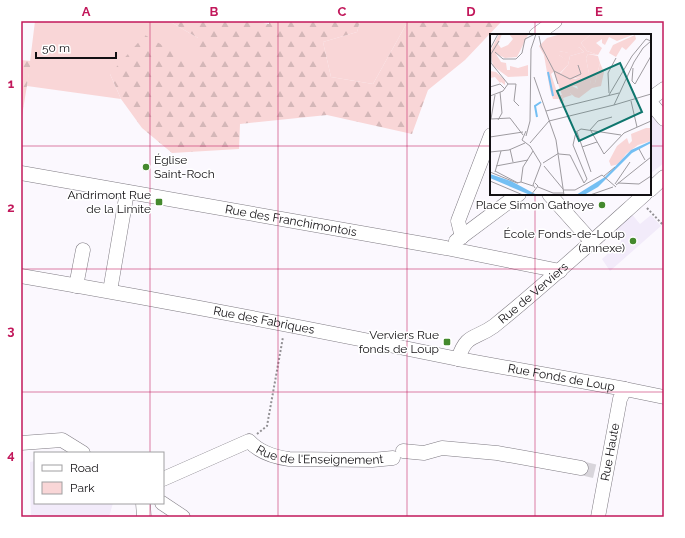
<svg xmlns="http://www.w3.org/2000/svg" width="685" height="538" font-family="Raleway,sans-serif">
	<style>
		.built { fill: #f2ebfa }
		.green { fill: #f9d6d7 }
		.forest { fill: url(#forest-firs) }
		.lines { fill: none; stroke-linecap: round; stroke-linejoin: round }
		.minor-tunnel { stroke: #d8d5db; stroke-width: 14; stroke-dasharray: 14 7; stroke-linecap: butt }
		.minor-casing { stroke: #7f7b83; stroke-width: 15 }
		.path { stroke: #929094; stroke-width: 2; stroke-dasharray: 2 2; stroke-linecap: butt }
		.minor { stroke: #fff; stroke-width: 14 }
		.grid { fill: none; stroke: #c2185b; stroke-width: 1; stroke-opacity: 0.55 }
		.poi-dot { fill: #44892d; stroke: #fff; stroke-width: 1.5 }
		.labels { text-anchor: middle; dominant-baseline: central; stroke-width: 3; stroke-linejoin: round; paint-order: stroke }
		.poi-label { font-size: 12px; fill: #121013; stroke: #fff; text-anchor: end }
		.street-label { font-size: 12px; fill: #121013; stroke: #fff }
		.inset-river { fill: none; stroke: #74bff3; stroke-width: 2 }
		.inset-road { fill: none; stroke: #9e9ba0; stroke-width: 1 }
		.view { fill: #0f766e; fill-opacity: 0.15; stroke: #0f766e; stroke-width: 2 }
		.inset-edge { fill: none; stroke: #121013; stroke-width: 2 }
		.neatline { fill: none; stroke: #c2185b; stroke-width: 1.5 }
		.grid-label { font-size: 13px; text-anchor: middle; font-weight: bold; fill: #c2185b }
	</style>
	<defs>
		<pattern id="forest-firs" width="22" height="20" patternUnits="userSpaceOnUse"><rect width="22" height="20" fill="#f9d6d7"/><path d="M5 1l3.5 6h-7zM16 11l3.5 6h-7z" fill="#d4b7b8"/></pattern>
	</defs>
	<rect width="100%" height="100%" fill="#fbf8fe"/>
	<!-- built -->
	<path class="built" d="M 650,107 L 664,126 L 664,163 L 650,174 Z
		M 630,212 L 640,224 L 651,215 L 661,226 L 610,271 L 602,259 L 621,242 L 621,240 L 612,228 Z
		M 35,461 L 35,503 L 113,503 L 109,517 L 31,517 L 30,462 Z"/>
	<!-- green -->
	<path class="green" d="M 35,21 L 169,21 L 198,38 L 198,67 L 110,74 L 121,99 L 27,86 Z
		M 360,21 L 408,21 L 373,84 L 331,77 L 323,42 L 357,32 Z"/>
	<!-- forest -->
	<path class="forest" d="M 169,21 L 252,21 L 269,24 L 269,21 L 360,21 L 357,32 L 323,42 L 331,77 L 373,84 L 408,21 L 502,21 L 465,60 L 428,90 L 412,134 L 327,115 L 240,124 L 239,149 L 172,153 L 142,128 L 121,99 L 110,74 L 145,35 L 198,66 L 198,38 Z
		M 21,60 L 31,61 L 22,116 L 21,116 Z"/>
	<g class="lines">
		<!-- minor-tunnel -->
		<path class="minor-tunnel" d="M 581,468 L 598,472"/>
		<defs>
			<g id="minor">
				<path d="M 536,35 L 555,21"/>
				<path d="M 650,99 L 664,89"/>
				<path d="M 650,102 L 664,119"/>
				<path id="s1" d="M 21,173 L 446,248 L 560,271"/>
				<path d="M 650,190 L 664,177"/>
				<path d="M 549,194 L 592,242"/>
				<path d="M 462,237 L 458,221 L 491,135"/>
				<path d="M 456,241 L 519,194"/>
				<path id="s2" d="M 21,276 C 167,301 313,329 458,359 C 467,332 475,340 494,326 C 546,284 595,239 645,194"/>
				<path d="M 76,286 L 83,250"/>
				<path d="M 110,291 L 127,192"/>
				<path id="s3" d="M 458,359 L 625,389 L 664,397"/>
				<path d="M 21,443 L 62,440 L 83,453"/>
				<path d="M 403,451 L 424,453 L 442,448 L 497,453 L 581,468"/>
				<path id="s4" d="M 163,479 L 249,441 C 259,452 274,457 289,459 L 372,460 L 393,458"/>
				<path d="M 143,503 L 144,517"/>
				<path d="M 162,503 L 183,517"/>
				<path id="s5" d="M 598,517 L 620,399 L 625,389"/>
			</g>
		</defs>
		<!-- minor casing -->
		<use href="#minor" class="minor-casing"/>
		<!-- path -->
		<path class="path" d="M 647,208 L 664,226
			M 257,434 L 267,426 L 283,337"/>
		<!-- minor -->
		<use href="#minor" class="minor"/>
	</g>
	<!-- grid -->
	<path class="grid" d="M 150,21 L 150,453M 278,21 L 278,517M 407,21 L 407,517M 535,21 L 535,35M 21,146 L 491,146M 650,146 L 664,146M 535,194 L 535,517M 21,269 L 664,269M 21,392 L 664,392M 150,503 L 150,517"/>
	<!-- markers -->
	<g class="poi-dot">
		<circle cx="146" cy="167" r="4"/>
		<rect x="155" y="198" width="8" height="8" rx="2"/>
		<circle cx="602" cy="205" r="4"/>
		<circle cx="633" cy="241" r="4"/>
		<rect x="443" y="338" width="8" height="8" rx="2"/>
	</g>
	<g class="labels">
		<!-- poi labels -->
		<g class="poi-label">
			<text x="154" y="160" text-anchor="start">Église<tspan x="154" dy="14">Saint-Roch</tspan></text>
			<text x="151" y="195">Andrimont Rue<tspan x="151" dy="14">de la Limite</tspan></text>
			<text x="594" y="205">Place Simon Gathoye</text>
			<text x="625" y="234">École Fonds-de-Loup<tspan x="625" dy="14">(annexe)</tspan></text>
			<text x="439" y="335">Verviers Rue<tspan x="439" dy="14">fonds de Loup</tspan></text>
		</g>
		<!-- street labels -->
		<g class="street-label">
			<text stroke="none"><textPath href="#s1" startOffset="274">Rue des Franchimontois</textPath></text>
			<text stroke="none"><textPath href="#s2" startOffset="547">Rue de Verviers</textPath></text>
			<text stroke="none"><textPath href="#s2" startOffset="247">Rue des Fabriques</textPath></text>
			<text stroke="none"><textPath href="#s3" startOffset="105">Rue Fonds de Loup</textPath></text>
			<text stroke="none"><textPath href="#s4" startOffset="169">Rue de l'Enseignement</textPath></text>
			<text stroke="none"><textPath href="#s5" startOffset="66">Rue Haute</textPath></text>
		</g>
	</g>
	<!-- overview -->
	<g transform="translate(490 34)">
		<rect width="161" height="161" fill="#fbf8fe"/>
		<path d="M 101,0 L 145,0 L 127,7 L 119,3 L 115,11 L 112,9 L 112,5 L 106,9 L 112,14 L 108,21 L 97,17 L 91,9 ZM 145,1 L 146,5 L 136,16 L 132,13 L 126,23 L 119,19 L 123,11 ZM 89,13 L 94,18 L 80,22 L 78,31 L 70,39 L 85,45 L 91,43 L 93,48 L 81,48 L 80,51 L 88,55 L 80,59 L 82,61 L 73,64 L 63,36 L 76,26 L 69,21 L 69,17 L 80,19 ZM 98,20 L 108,22 L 110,29 L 105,49 L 101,51 L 96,24 Z" fill="#f9d6d7"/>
		<path d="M 9,0 L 12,0 L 8,10 L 11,14 L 18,11 L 23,5 L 19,0 L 38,1 L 27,23 L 15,24 L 6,20 L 11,28 L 16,29 L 17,36 L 20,36 L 20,32 L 28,34 L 38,31 L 38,42 L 18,43 L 3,32 L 0,18 ZM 71,0 L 101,0 L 91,9 L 97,17 L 108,21 L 98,20 L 96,24 L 101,50 L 105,49 L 110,29 L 114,38 L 111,52 L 102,54 L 89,64 L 85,63 L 80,59 L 82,54 L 88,55 L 87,52 L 79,52 L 81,47 L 92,48 L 91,43 L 81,45 L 70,40 L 78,31 L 80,22 L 94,18 L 89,13 L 83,20 L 69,17 L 69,21 L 77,26 L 61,40 L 68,61 L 72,61 L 74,67 L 70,69 L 69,65 L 63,65 L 60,56 L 54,21 L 49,12 L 57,4 ZM 0,37 L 6,38 L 15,46 L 15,51 L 11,48 L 10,49 L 5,43 L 0,44 ZM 156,94 L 161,94 L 161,107 L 148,111 L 136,120 L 129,130 L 121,132 L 119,127 L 127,112 L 137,104 L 139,110 L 142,107 L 141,100 Z" fill="#f9d6d7"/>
		<path d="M 161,107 L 161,109 L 142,119 L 108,153 L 94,161 L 86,161 L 115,143 L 141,116 ZM 0,140 L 21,147 L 47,161 L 40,161 L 0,144 Z" fill="#74bff3"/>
		<path class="inset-river" d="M 58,38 L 63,62M 47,83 L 45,72 L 51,68"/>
		<path class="inset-road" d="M 49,2 L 51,12 L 64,37 L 80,45 L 91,40 L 88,31M 9,7 L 1,20 L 1,29 L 18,50M 0,15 L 8,0M 5,18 L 13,25 L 26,25 L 32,19 L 35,5 L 45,0M 143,34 L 142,47 L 145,50 L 161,22M 64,37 L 68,50M 44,43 L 66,106 L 74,161M 18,50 L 26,50 L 24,67 L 29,72M 0,53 L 10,50 L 15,55M 119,59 L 118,39 L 126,24M 5,61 L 1,85 L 20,84 L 33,101M 119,61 L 142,22 L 156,5 L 161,7M 0,62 L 13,57 L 18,50M 141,67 L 147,93M 124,71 L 161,60M 56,77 L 129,59M 8,86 L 12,79 L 10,58M 59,87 L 124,71 L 144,28 L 153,14 L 161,7M 100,96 L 108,87 L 122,83M 36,97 L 32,106 L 40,112 L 51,130 L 43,151 L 45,154M 101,97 L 114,120 L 134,99 L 161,87M 87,98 L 101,138M 36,102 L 40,87 L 41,15 L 46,0M 0,103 L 33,98M 40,109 L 59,87M 92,113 L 107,108M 20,115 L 23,128M 149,115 L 155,126M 0,118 L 19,116 L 35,109M 69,120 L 80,121 L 94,149M 53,129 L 69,119M 6,132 L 38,126M 54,132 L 73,155M 5,137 L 28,149M 0,138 L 27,149 L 31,148M 5,138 L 11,117M 114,142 L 125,133M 0,147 L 33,161M 31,148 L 33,133 L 43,117M 31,148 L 43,152M 94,149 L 97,145 L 83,111 L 86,98 L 91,95 L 131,101M 128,149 L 149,150 L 161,142M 125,150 L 140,128M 126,151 L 161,123M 48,153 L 63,159 L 74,159M 73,156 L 85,156 L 112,141 L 126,153M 41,161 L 48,152 L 45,149M 100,161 L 123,153"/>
		<path class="view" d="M 130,29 L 152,78 L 89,107 L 67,57 Z"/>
		<rect width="161" height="161" class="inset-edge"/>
	</g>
	<!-- border -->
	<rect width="685" height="538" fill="none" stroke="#ffffff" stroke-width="44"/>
	<!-- legend -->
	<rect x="34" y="452" width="130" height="52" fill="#ffffff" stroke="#a09fa1"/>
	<rect x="42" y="465" width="20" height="6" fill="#ffffff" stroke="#a09fa1"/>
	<text x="70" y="472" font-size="12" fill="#121013">Road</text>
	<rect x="42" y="482" width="20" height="12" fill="#f9d6d7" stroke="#a09fa1"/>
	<text x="70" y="492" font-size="12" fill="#121013">Park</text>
	<!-- scale -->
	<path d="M36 52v6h80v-6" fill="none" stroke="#121013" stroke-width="2"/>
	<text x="42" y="52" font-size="12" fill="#121013" stroke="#ffffff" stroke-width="3" paint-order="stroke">50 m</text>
	<rect x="22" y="22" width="641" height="494" class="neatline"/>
	<g class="grid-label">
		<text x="86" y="16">A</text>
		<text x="214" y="16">B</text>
		<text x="342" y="16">C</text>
		<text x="471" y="16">D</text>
		<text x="599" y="16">E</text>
		<text x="11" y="88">1</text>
		<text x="11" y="212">2</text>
		<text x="11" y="335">3</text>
		<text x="11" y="459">4</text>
	</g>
</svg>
